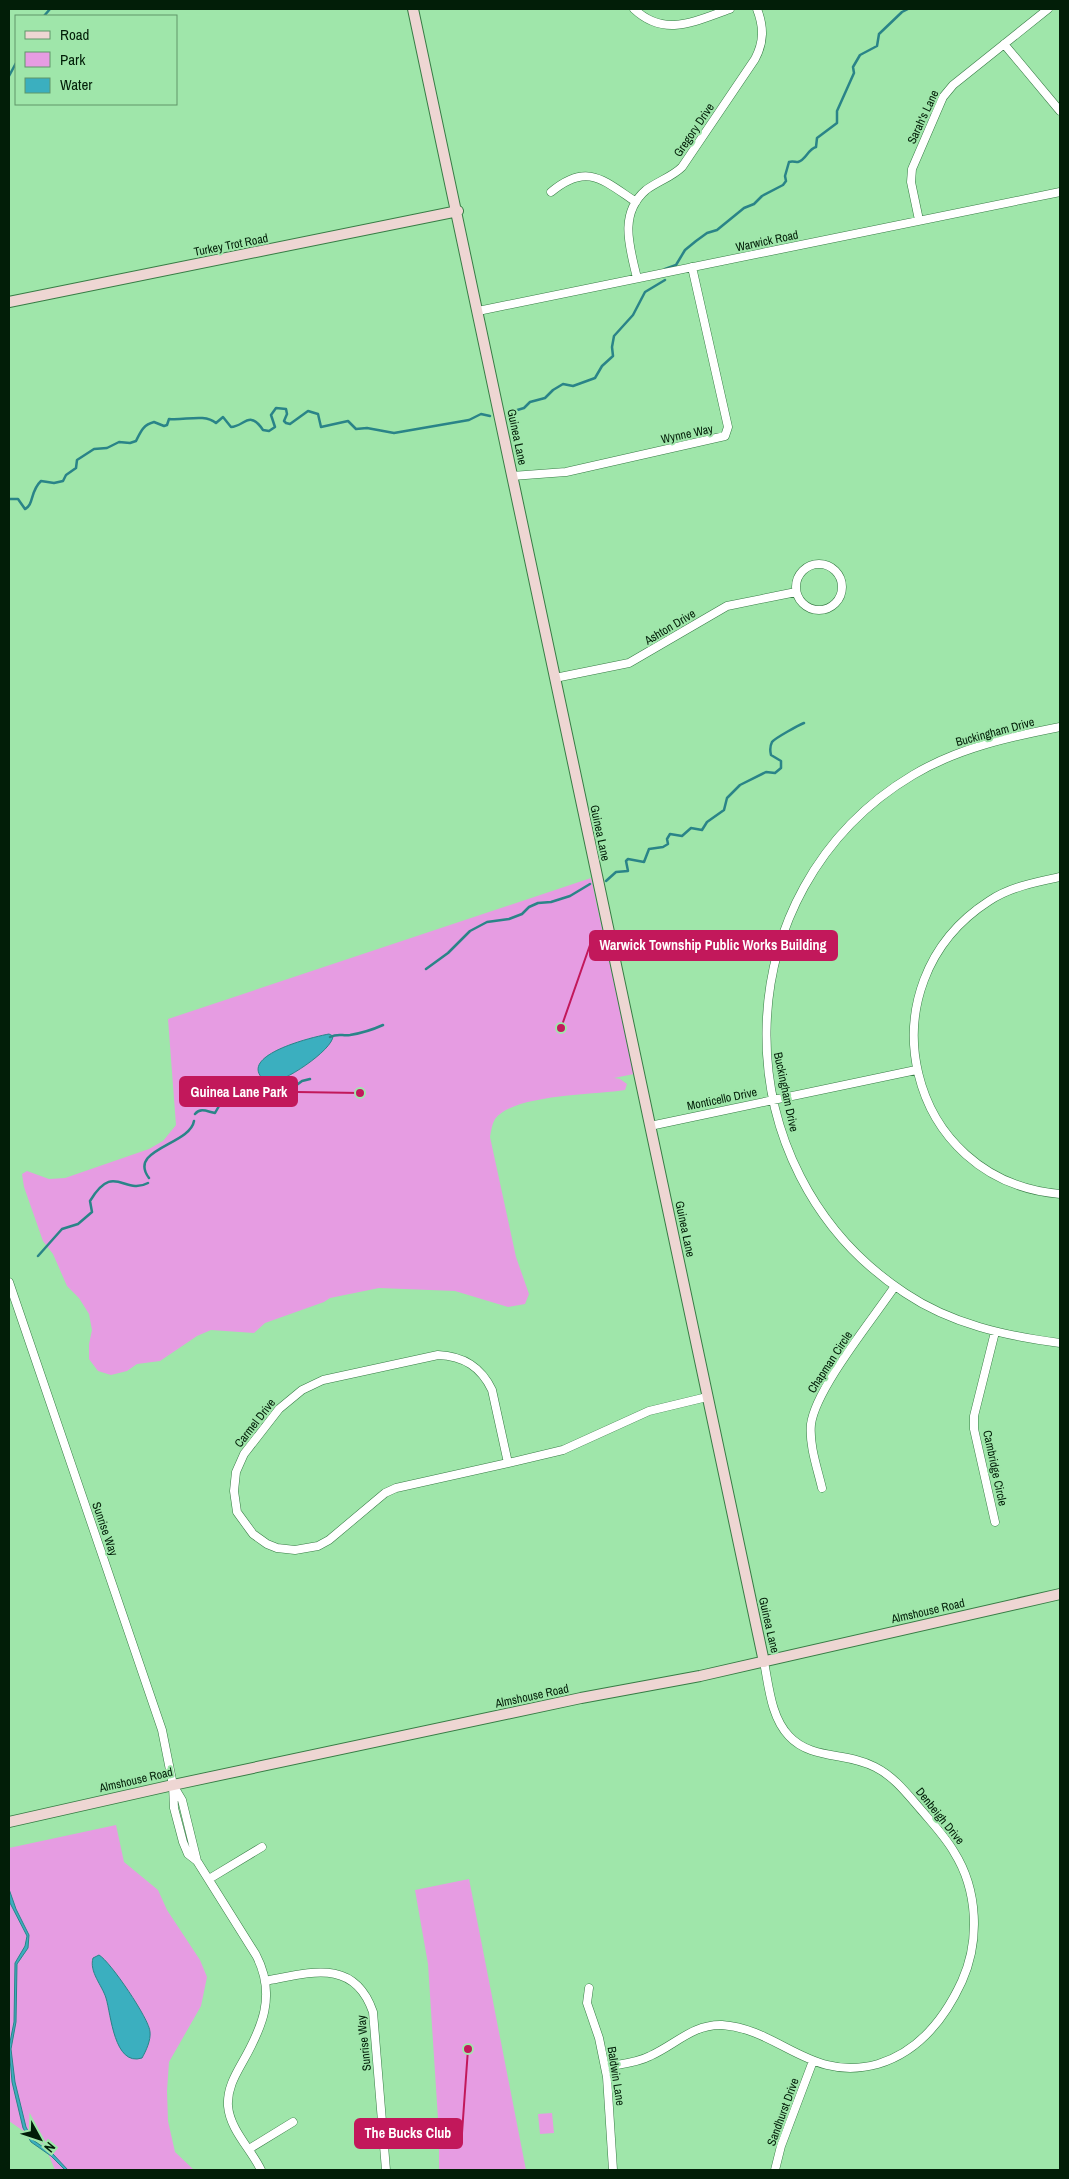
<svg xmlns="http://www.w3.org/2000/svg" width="1069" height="2179" font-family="'Archivo Narrow',sans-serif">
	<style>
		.green { fill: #e69ce2 }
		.water { fill: #3bafbf; stroke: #2a8488 }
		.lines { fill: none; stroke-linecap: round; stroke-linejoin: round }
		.stream { stroke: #2a8488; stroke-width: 2.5 }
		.street-casing { stroke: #377c45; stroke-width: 9 }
		.secondary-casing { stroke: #377c45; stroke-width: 12 }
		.street { stroke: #fff; stroke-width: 8 }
		.secondary { stroke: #eed6d3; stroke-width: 10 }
		.labels { text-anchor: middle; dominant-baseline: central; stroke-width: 4; stroke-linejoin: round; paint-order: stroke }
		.street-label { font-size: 12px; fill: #021e08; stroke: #9fe6aa }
		.leader { fill: none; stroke: #c2185b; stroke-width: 2 }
		.callout-dot { fill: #c2185b; stroke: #9fe6aa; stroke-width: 2 }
		.callout { fill: #c2185b; stroke: #c2185b; stroke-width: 2 }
		.callout-label { font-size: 14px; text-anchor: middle; font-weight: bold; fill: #fff }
	</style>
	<rect width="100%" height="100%" fill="#9fe6aa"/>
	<!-- green -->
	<path class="green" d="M 591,878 L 634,1074 L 614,1078 L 620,1079 L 627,1084 L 625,1090 C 594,1095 514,1094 495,1119 C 492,1124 491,1131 490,1137 L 516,1257 L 529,1294 L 525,1304 L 508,1307 L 455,1291 L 379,1288 L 330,1298 L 324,1302 L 265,1323 L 254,1333 L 211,1330 L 197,1336 L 160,1361 L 137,1364 L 127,1371 L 111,1375 L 98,1371 L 89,1359 L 89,1344 L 92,1330 L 89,1314 L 79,1298 L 67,1286 L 53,1254 L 43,1241 L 24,1187 L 22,1174 L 27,1171 L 49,1179 L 65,1178 L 149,1149 L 163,1141 L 176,1125 L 168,1019 Z
		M 116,1825 L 124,1862 L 158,1890 L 167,1910 L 200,1960 L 207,1977 L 201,2006 L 169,2062 L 167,2091 L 168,2121 L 175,2152 L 194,2170 L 55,2170 L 45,2146 L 9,2121 L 9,1848 Z
		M 469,1879 L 526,2170 L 439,2170 L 439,2134 L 428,1964 L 415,1890 Z
		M 552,2113 L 554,2133 L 540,2134 L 538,2114 Z"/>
	<!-- water -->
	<path class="water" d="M 329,1034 L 333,1036 C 333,1050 282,1084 268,1083 C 230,1057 312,1037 329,1034 Z
		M 9,1889 L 16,1909 L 29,1935 L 28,1948 L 17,1964 L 16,2022 L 11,2049 L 15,2082 L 26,2127 L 33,2140 L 53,2154 L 68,2170 L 65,2170 L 51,2156 L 31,2142 L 23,2128 L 12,2082 L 9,2047 L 14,2022 L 15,1963 L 25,1946 L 27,1936 L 10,1903 Z
		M 99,1955 C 110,1961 150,2020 150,2032 C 151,2040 146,2051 142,2058 C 114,2067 111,2014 106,1998 C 102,1985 89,1972 93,1958 Z"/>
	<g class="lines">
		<!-- stream -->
		<path class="stream" d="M 44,16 L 50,9
			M 9,76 L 16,63
			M 665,269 L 676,265 L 685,250 L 696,241 L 707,233 L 717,230 L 744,208 L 754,204 L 762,196 L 783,185 L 786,181 L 785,176 L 789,162 C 792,161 795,162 798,162 C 806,160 808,149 816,147 L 817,138 L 837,123 L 837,111 L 854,73 L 853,67 L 860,55 L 877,46 L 879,34 L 902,12 L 908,9
			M 514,411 L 524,408 L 530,402 L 545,398 L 553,390 L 563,384 L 573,386 L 595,378 L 602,366 L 613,356 L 612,347 L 614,336 L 633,315 L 645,292 L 665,280
			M 9,499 L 18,499 L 25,509 C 34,505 30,491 41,481 L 54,483 L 63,481 L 66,475 L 76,468 L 77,460 L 94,449 L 107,448 L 119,442 L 130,443 L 136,441 C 141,431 143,425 154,422 L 164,426 L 167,425 L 169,419 C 184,421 204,413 216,423 L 223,417 L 231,427 C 244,427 249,409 263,430 L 269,431 L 275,427 L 271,415 L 276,408 L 286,409 L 287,414 L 284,421 L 286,423 L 290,424 L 308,411 L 318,414 L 321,427 L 348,421 L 356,429 L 367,428 L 394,433 L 469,420 L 481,414 L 490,416
			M 606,881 L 616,872 L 628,871 L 626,861 L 628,859 L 644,862 L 649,849 L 663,847 L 668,844 L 667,839 L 670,834 L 682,836 L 691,828 L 702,830 L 707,822 L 724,810 L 727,798 L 740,785 L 766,772 L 775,773 L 781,768 L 781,761 L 771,755 C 770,751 770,746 772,742 C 775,738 799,725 804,723
			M 426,969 L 448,953 L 470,931 L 487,922 L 509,919 L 522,914 L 529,907 L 538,903 L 551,902 L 570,896 L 590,884
			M 330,1037 C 338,1033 342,1036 350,1035 C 362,1033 372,1030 383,1025
			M 270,1096 L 273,1080
			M 195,1114 C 201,1107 208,1112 215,1113 L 223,1099 L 238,1093 L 270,1096 L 294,1087 L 302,1081 L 310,1079
			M 149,1178 C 127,1149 190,1145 194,1121
			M 38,1256 L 62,1229 L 78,1224 L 92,1212 L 90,1201 C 114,1161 124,1196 148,1183"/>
		<defs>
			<path id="street" d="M 634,9 C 665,38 695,21 730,9
				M 1004,44 L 1060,111
				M 551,192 C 587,162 603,180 636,202
				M 919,220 L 911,182 L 912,169 L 943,97 L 953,85 L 1048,9
				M 637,278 C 630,248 618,214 646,190 C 658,181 672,177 682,167 L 755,59 C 764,42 764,27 757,9
				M 478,311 L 1060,192
				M 512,476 L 566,472 L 725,436 L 728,427 L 692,267
				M796 587a23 23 0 1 1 46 0a23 23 0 1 1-46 0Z
				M 555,678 L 629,663 L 727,606 L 796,592
				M 1060,727 C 1009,737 958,748 913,775 C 720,890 718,1170 905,1293 C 951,1324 1006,1336 1060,1343
				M 1060,877 C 1036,882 1010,887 989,901 C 860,984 906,1181 1060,1194
				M 650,1126 L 916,1070
				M 9,1282 L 162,1730 L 173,1785 L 174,1808 L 183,1842 L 188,1854 L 197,1861 L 256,1955 C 277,1995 262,2028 242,2063 C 234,2077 227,2090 228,2106 C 230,2130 251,2149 261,2170
				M 995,1332 L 974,1416 L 974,1429 L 995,1522
				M 438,1355 C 464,1356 481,1367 492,1390 L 508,1463 L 396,1488 L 385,1493 L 329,1540 L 318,1546 L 295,1550 L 277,1548 L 267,1544 L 253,1534 L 237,1512 L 234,1491 L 236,1472 L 244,1454 L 279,1409 L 302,1390 L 323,1380 Z
				M 508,1463 L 563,1450 L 649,1411 L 707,1397
				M 822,1488 C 817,1467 809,1445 811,1424 C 816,1388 873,1319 895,1286
				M 173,1785 L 182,1800 L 197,1861
				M 209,1879 L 262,1847
				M 265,1981 C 309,1973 354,1957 373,2012 L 386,2170
				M 589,1988 L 587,2003 L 599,2038 L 607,2077 L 613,2170
				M 605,2067 C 620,2064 637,2063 650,2056 C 675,2045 693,2024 722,2025 C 780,2029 811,2083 878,2064 C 918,2052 945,2018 962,1981 C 980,1941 978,1890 954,1852 C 946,1838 934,1825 923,1812 C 908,1795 895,1777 875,1767 C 847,1752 811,1760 789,1736 C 771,1717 769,1687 764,1662
				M 249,2149 L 293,2122
				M 775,2170 L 781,2146 L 813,2061"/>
			<path id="secondary" d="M 413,9 C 534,559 643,1112 764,1662
				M 9,302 L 458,211
				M 9,1822 L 173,1785 L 581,1698 L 700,1676 L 1060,1594"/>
		</defs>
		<!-- street casing -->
		<use href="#street" class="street-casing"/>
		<!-- secondary casing -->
		<use href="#secondary" class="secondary-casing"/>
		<!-- street -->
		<use href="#street" class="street"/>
		<!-- secondary -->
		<use href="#secondary" class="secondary"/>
	</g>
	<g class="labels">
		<!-- street labels -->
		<g class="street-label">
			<text transform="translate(923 117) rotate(-65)">Sarah's Lane</text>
			<text transform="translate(694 130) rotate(-56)">Gregory Drive</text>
			<text transform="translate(767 241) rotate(-12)">Warwick Road</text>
			<text transform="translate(231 245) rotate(-11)">Turkey Trot Road</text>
			<text transform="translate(687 434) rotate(-12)">Wynne Way</text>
			<text transform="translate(517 437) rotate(78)">Guinea Lane</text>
			<text transform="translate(670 627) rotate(-31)">Ashton Drive</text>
			<text transform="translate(995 732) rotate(-15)">Buckingham Drive</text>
			<text transform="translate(600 833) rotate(78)">Guinea Lane</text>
			<text transform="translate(786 1092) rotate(78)">Buckingham Drive</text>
			<text transform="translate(722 1099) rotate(-12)">Monticello Drive</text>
			<text transform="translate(685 1229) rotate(78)">Guinea Lane</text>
			<text transform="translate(830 1362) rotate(-57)">Chapman Circle</text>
			<text transform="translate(255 1423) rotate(-52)">Carmel Drive</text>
			<text transform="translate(995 1468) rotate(78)">Cambridge Circle</text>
			<text transform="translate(105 1529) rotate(71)">Sunrise Way</text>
			<text transform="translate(928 1611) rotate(-13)">Almshouse Road</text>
			<text transform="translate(769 1625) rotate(77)">Guinea Lane</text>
			<text transform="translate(532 1696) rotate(-12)">Almshouse Road</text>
			<text transform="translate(136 1780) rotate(-13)">Almshouse Road</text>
			<text transform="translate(940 1816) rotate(51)">Denbeigh Drive</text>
			<text transform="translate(364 2043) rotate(-96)">Sunrise Way</text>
			<text transform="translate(616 2076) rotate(81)">Baldwin Lane</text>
			<text transform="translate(783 2112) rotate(-70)">Sandhurst Drive</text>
		</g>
	</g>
	<!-- callouts -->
	<path class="leader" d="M561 1028L590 945M360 1093L297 1092M468 2049L462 2133"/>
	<g class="callout-dot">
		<circle cx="561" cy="1028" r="5"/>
		<circle cx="360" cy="1093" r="5"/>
		<circle cx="468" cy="2049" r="5"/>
	</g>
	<g class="callout">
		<rect x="590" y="931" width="247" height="29" rx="5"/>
		<rect x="180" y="1077" width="117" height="29" rx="5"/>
		<rect x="355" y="2119" width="107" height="29" rx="5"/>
	</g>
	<g class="callout-label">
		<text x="713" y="950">Warwick Township Public Works Building</text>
		<text x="239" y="1097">Guinea Lane Park</text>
		<text x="408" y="2138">The Bucks Club</text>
	</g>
	<!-- border -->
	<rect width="1069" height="2179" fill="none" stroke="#021e08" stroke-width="20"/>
	<!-- legend -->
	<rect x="15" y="15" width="162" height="90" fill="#9fe6aa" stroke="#609669"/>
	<rect x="25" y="31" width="25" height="8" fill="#eed6d3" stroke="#609669"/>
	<text x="60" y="40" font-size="15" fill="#021e08">Road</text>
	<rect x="25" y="52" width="25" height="15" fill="#e69ce2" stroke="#609669"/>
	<text x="60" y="65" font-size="15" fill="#021e08">Park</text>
	<rect x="25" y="78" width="25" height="15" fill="#3bafbf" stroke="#609669"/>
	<text x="60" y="90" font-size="15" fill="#021e08">Water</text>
	<!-- north arrow -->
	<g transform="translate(40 2139) rotate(130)" stroke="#9fe6aa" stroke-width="4" paint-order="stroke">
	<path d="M0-4L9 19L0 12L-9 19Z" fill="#021e08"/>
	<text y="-8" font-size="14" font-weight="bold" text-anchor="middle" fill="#021e08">N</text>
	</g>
</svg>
